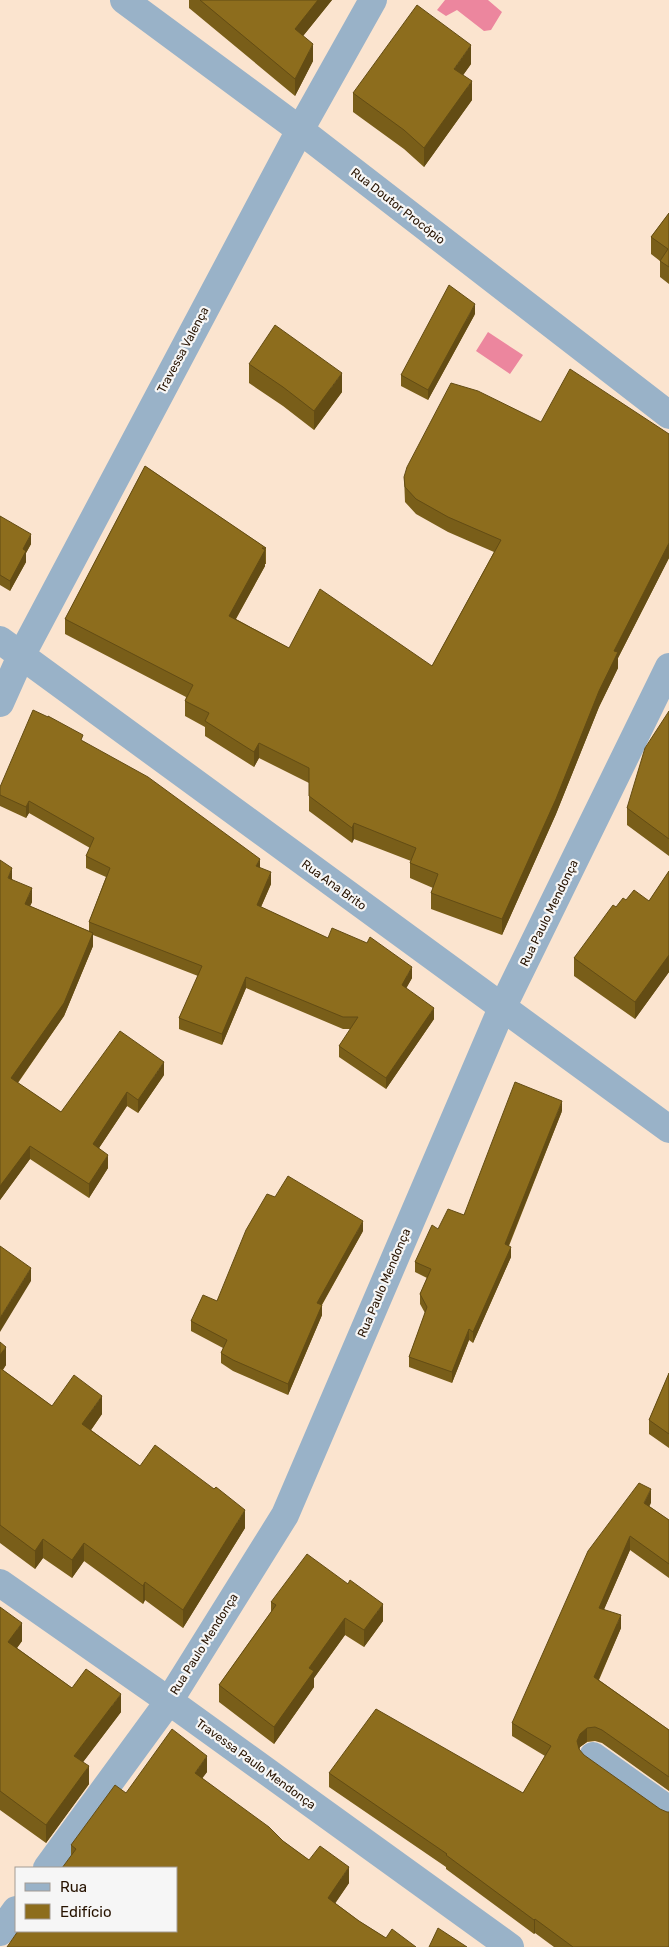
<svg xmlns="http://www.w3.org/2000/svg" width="669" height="1947" font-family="Rubik,sans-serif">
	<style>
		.water { fill: #ec869e }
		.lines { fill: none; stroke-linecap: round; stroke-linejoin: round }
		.street { stroke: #99b2c8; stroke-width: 28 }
		.wall { fill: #795e19 }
		.shaded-wall { fill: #634c14 }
		.building { fill: #8d6d1d; stroke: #634c14 }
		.labels { text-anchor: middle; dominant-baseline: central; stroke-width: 4.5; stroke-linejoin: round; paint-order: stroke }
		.street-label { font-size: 12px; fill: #271300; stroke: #f6f6f6 }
	</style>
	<rect width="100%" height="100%" fill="#fbe4cf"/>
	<!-- water -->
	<path class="water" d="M 445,0 L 488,0 L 502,12 L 491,30 L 484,31 L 457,10 L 446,16 L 437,10 Z
		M 488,332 L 523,355 L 510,374 L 476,351 Z"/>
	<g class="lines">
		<!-- street -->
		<path class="street" d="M 124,0 L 300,130 L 669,415
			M 0,640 L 669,1129
			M 0,703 L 21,656 L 300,130 L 373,0
			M 0,1583 L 169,1701 L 510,1947
			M 593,1756 L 669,1810
			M 47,1868 L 169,1701 L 285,1515 L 502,1008 L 669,667
			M 0,1932 L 16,1910"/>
	</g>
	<!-- wall -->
	<path class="wall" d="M 189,0 L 332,0 L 303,36 L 313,61 L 295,96 L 189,8 Z
		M 471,64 L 463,75 L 472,100 L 424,167 L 404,149 L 353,112 L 353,93 Z
		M 669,213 L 669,284 L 660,277 L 660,261 L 651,254 L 651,237 Z
		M 475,314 L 428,400 L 401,386 L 401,375 Z
		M 249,364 L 342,392 L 314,430 L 283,406 L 249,383 Z
		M 541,422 L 669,434 L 669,558 L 618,658 L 618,668 L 599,707 L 556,814 L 502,935 L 431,909 L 431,893 L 433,888 L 410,878 L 410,863 L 411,861 L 354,839 L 352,843 L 309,811 L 309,783 L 259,758 L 254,767 L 205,736 L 205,727 L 185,716 L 185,701 L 186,697 L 65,634 L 65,619 L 145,466 L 266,548 L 266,564 L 265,564 L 265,566 L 236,619 L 289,648 L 432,666 L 494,552 L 448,532 L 416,514 L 405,502 L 404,477 Z
		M 0,516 L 31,544 L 26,553 L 26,562 L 10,591 L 0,585 Z
		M 669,711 L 669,856 L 627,825 L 627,808 Z
		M 83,741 L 260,868 L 271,884 L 261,907 L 412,978 L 406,988 L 434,1019 L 386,1089 L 339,1057 L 339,1046 L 351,1029 L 343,1029 L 246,988 L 222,1045 L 179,1029 L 179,1018 L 198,976 L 93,935 L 93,946 L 64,1016 L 18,1083 L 61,1112 L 164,1075 L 138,1113 L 127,1106 L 99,1148 L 108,1168 L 89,1198 L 30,1159 L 0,1200 L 12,879 L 32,902 L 30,906 L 89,931 L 89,922 L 106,877 L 86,868 L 86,856 L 90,848 L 29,813 L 26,818 L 0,806 L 0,787 Z
		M 669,871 L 669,972 L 635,1019 L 574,976 L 574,958 L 616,907 L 626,900 L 649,901 Z
		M 562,1111 L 509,1246 L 511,1257 L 473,1343 L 469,1340 L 452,1383 L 409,1367 L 409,1357 L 425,1313 L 420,1304 L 420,1294 L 427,1278 L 415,1272 L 415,1262 L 438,1229 L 464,1215 Z
		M 363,1231 L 322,1305 L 322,1315 L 288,1395 L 233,1371 L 221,1363 L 221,1353 L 223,1348 L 191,1331 L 191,1321 L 217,1301 Z
		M 0,1342 L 6,1365 L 3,1370 L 52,1406 L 102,1414 L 91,1430 L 140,1466 L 245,1528 L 183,1628 L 145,1600 L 143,1604 L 84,1561 L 72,1578 L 43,1558 L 35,1569 L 0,1543 Z
		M 669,1373 L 669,1448 L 649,1434 L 649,1420 Z
		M 651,1503 L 649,1506 L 669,1520 L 669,1578 L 630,1550 L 604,1609 L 621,1628 L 599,1680 L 669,1730 L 669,1791 L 602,1743 L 595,1741 L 587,1742 L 580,1747 L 579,1750 L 669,1947 L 554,1947 L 535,1933 L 534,1934 L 446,1869 L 446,1867 L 329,1787 L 329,1773 L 523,1793 L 545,1756 L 512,1736 L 512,1723 Z
		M 348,1584 L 383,1621 L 364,1647 L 345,1635 L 314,1678 L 314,1687 L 274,1744 L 219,1702 L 219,1685 L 271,1612 L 271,1602 Z
		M 0,1607 L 22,1641 L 17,1648 L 72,1688 L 121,1712 L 83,1762 L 89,1784 L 46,1843 L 0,1810 Z
		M 207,1772 L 202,1778 L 283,1841 L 309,1860 L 349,1883 L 335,1903 L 359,1921 L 386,1938 L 71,1855 L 71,1845 L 126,1793 Z"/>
	<!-- shaded-wall -->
	<path class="shaded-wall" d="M 318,0 L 332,0 L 295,46 L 295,29 Z
		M 313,44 L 313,61 L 295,96 L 295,79 Z
		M 471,45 L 471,64 L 454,88 L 454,69 Z
		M 472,81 L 472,100 L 424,167 L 424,148 Z
		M 475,304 L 475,314 L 428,400 L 428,390 Z
		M 342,373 L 342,392 L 314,430 L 314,411 Z
		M 31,534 L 31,544 L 26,553 L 26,562 L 10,591 L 10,581 L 23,549 Z
		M 669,543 L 669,558 L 618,658 L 618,668 L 599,707 L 556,814 L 502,935 L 502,919 L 614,651 Z
		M 265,550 L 265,566 L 229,631 L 229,616 Z
		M 259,743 L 259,758 L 254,767 L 254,752 Z
		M 29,801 L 29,813 L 26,818 L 26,807 Z
		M 354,823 L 354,839 L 352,843 L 352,828 Z
		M 260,859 L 260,870 L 256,866 Z
		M 12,868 L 12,882 L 8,878 Z
		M 271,872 L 271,884 L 257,916 L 257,905 Z
		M 32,888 L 32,902 L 25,917 L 25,904 Z
		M 93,933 L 93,946 L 64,1016 L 11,1092 L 11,1078 Z
		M 669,955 L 669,972 L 635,1019 L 635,1002 Z
		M 412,967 L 412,978 L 402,996 L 402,985 Z
		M 246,977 L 246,988 L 222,1045 L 222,1034 Z
		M 434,1008 L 434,1019 L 386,1089 L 386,1078 Z
		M 164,1062 L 164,1075 L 138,1113 L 138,1100 Z
		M 127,1092 L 127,1106 L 93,1157 L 93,1144 Z
		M 562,1101 L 562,1111 L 505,1254 L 505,1244 Z
		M 30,1146 L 30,1159 L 0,1200 L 0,1186 Z
		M 108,1155 L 108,1168 L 89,1198 L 89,1184 Z
		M 363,1221 L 363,1231 L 317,1313 L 317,1303 Z
		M 511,1247 L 511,1257 L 473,1343 L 473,1332 Z
		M 31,1268 L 31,1281 L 0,1332 L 0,1318 Z
		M 322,1305 L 322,1315 L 288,1395 L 288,1384 Z
		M 469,1329 L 469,1340 L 452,1383 L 452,1372 Z
		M 6,1347 L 6,1365 L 0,1373 L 0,1355 Z
		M 102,1396 L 102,1414 L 82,1443 L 82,1424 Z
		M 651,1489 L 651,1503 L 644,1517 L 644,1503 Z
		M 245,1510 L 245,1528 L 183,1628 L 183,1610 Z
		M 630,1536 L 630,1550 L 599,1621 L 599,1608 Z
		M 43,1539 L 43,1558 L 35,1569 L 35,1551 Z
		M 84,1543 L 84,1561 L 72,1578 L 72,1560 Z
		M 145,1582 L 145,1600 L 143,1604 L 143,1586 Z
		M 383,1604 L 383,1621 L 364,1647 L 364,1630 Z
		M 621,1615 L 621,1628 L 594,1690 L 594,1677 Z
		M 345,1618 L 345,1635 L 314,1678 L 314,1687 L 274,1744 L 274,1727 L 309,1668 Z
		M 22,1623 L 22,1641 L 8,1660 L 8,1642 Z
		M 121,1694 L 121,1712 L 74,1774 L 74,1756 Z
		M 587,1728 L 587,1742 L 580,1747 L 577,1755 L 577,1741 L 580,1734 Z
		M 207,1756 L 207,1772 L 195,1788 L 195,1773 Z
		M 89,1766 L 89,1784 L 46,1843 L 46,1825 Z
		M 349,1867 L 349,1883 L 328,1914 L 328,1898 Z
		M 535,1919 L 535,1933 L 534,1934 L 534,1920 Z"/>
	<!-- building -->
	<path class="building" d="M 200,0 L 318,0 L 295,29 L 313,44 L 295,79 Z
		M 417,5 L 471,45 L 454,69 L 472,81 L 424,148 L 404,130 L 353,93 Z
		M 669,213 L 669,267 L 660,261 L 668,249 L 651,237 Z
		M 449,285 L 475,304 L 428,390 L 401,375 Z
		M 275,325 L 342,373 L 314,411 L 283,387 L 249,364 Z
		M 570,369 L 669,434 L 669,543 L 614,651 L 618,652 L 599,691 L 556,799 L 502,919 L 431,893 L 438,874 L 410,863 L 416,848 L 354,823 L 352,828 L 309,796 L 309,768 L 259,743 L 254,752 L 205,721 L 209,713 L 185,701 L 193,685 L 65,619 L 145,466 L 266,548 L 262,548 L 265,550 L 229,616 L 289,648 L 320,589 L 432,666 L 501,540 L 448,517 L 416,499 L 405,487 L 404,477 L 407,467 L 451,383 L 478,391 L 541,422 Z
		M 0,516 L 31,534 L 23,549 L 26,551 L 10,581 L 0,575 Z
		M 33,710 L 48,717 L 48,716 L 83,735 L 81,740 L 148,777 L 260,859 L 256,866 L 271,872 L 257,905 L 328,938 L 332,928 L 367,943 L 370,937 L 412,967 L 402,985 L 434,1008 L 386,1078 L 339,1046 L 358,1017 L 343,1017 L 246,977 L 222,1034 L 179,1018 L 202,966 L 89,922 L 110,868 L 86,856 L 94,838 L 29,801 L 26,807 L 0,795 L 0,787 Z
		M 669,711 L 669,839 L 627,808 L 645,748 Z
		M 0,860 L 12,868 L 8,878 L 32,888 L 25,904 L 93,933 L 64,1003 L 11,1078 L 61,1112 L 120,1031 L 164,1062 L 138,1100 L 127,1092 L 93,1144 L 108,1155 L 89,1184 L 30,1146 L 0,1186 Z
		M 669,871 L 669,955 L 635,1002 L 574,958 L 613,905 L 616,907 L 623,898 L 626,900 L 634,890 L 649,901 Z
		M 515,1082 L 562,1101 L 505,1244 L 511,1247 L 473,1332 L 469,1329 L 452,1372 L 409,1357 L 427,1307 L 420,1294 L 431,1269 L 415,1262 L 432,1225 L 438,1229 L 448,1209 L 464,1215 Z
		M 288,1176 L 363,1221 L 317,1303 L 322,1305 L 288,1384 L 233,1360 L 221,1353 L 227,1340 L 191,1321 L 203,1295 L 217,1301 L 246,1230 L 267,1194 L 275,1197 Z
		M 0,1246 L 31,1268 L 0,1318 Z
		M 0,1342 L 6,1347 L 0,1355 Z
		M 0,1368 L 52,1406 L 74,1375 L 102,1396 L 82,1424 L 140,1466 L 155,1445 L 214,1489 L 216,1487 L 245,1510 L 183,1610 L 145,1582 L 143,1586 L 84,1543 L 72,1560 L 43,1539 L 35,1551 L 0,1525 Z
		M 669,1373 L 669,1434 L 649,1420 Z
		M 639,1483 L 651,1489 L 644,1503 L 669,1520 L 669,1564 L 630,1536 L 599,1608 L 621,1615 L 594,1677 L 669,1730 L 669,1777 L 602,1730 L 595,1727 L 587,1728 L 580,1734 L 577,1741 L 579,1749 L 584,1755 L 660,1809 L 667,1812 L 669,1812 L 669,1947 L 573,1947 L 535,1919 L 534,1920 L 446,1855 L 447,1854 L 329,1773 L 376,1709 L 523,1793 L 551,1746 L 512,1723 L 588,1551 Z
		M 307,1554 L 348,1584 L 350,1580 L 383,1604 L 364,1630 L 345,1618 L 309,1668 L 314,1671 L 274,1727 L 219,1685 L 276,1605 L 271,1602 Z
		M 0,1607 L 22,1623 L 8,1642 L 72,1688 L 86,1669 L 121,1694 L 74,1756 L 89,1766 L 46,1825 L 0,1791 Z
		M 172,1729 L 207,1756 L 195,1773 L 269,1827 L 283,1841 L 309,1860 L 320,1846 L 349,1867 L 328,1898 L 359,1921 L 386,1938 L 392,1929 L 416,1947 L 7,1947 L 18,1931 L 176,1931 L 176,1868 L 62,1868 L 76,1849 L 71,1845 L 115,1785 L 126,1793 Z
		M 438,1928 L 467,1947 L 429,1947 Z"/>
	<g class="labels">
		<!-- street labels -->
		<g class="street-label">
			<text transform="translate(398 206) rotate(38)">Rua Doutor Procópio</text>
			<text transform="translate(183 350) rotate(-62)">Travessa Valença</text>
			<text transform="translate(334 885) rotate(36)">Rua Ana Brito</text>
			<text transform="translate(549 913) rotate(-64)">Rua Paulo Mendonça</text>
			<text transform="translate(384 1283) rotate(-67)">Rua Paulo Mendonça</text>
			<text transform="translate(204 1644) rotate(-58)">Rua Paulo Mendonça</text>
			<text transform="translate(256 1764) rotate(36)">Travessa Paulo Mendonça</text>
		</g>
	</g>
	<!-- legend -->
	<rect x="15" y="1867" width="162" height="65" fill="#f6f6f6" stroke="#a39b94"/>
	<rect x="25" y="1883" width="25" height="8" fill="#99b2c8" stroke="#a39b94"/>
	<text x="60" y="1892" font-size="15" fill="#271300">Rua</text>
	<rect x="25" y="1904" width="25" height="15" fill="#8d6d1d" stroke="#a39b94"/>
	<text x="60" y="1917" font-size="15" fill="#271300">Edifício</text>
</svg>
